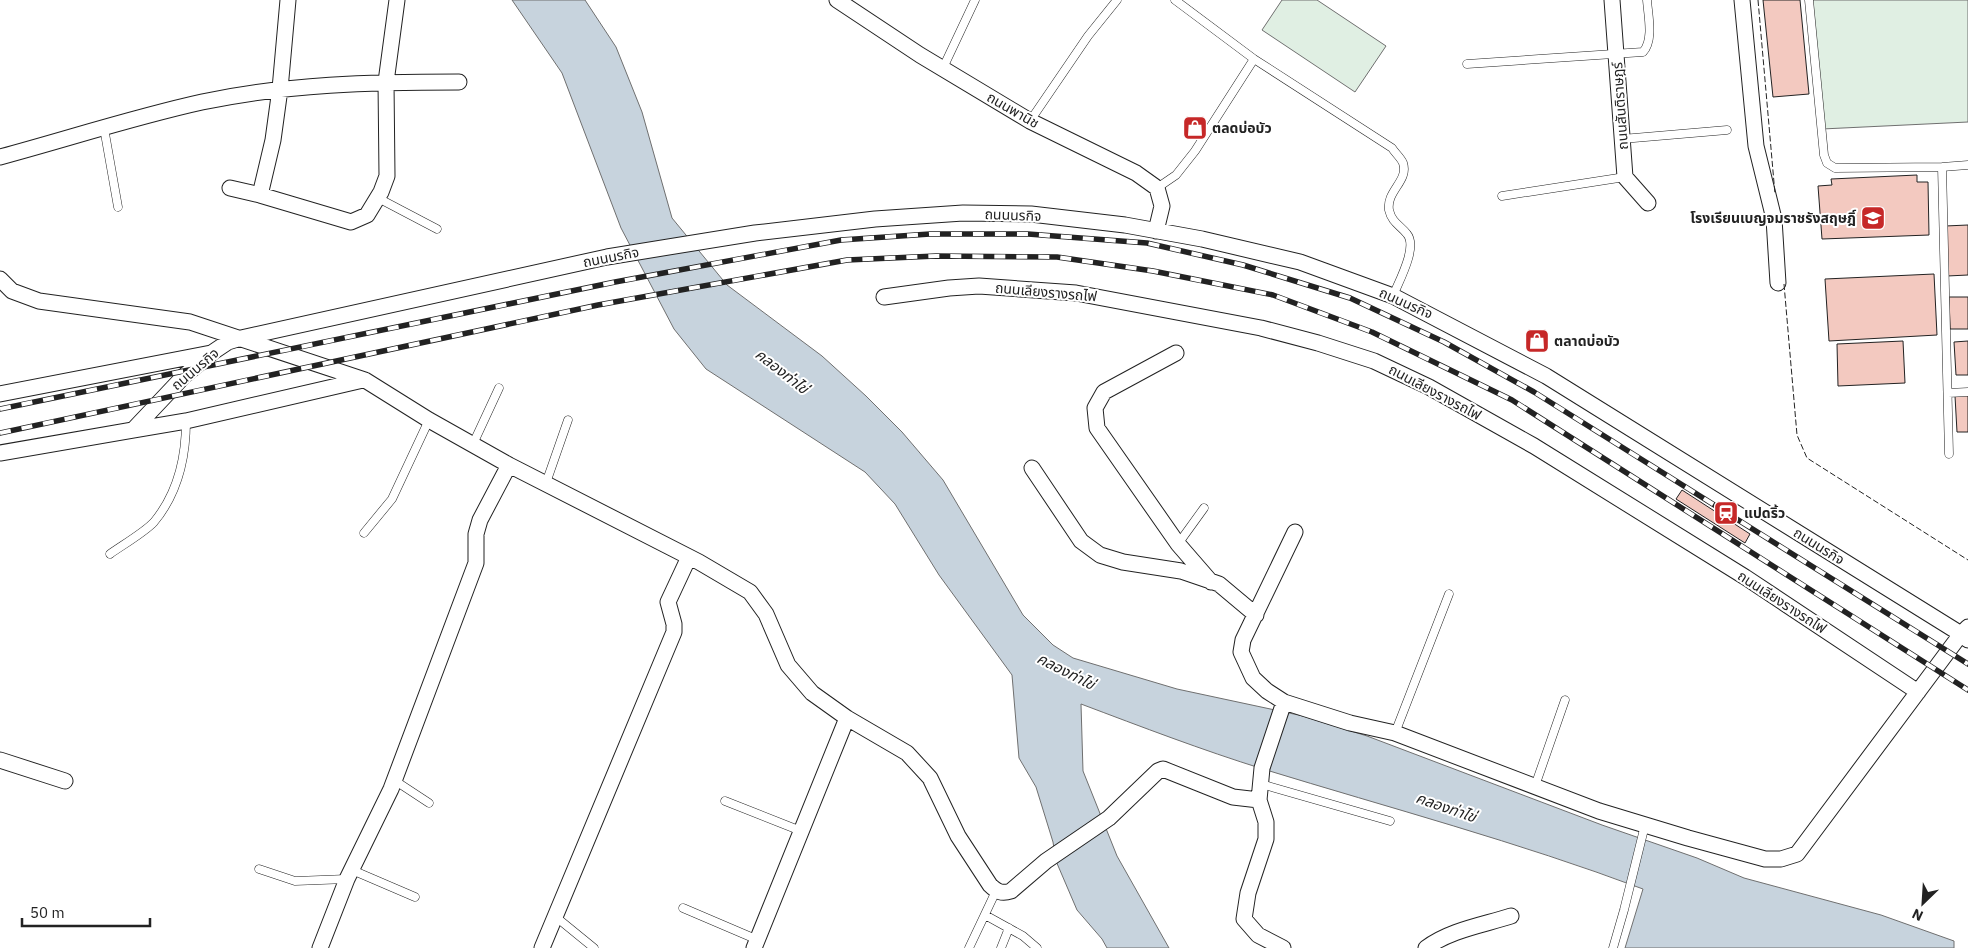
<svg xmlns="http://www.w3.org/2000/svg" width="1968" height="948" font-family="'IBM Plex Sans','Noto Sans Thai',sans-serif">
	<style>
		.green { fill: #e0efe3; stroke: #6f6f6f }
		.water { fill: #c7d3dd; stroke: #6f6f6f }
		.building { fill: #f3c9c0; stroke: #222 }
		.lines { fill: none; stroke-linecap: round; stroke-linejoin: round }
		.lane-casing { stroke: #222; stroke-width: 9 }
		.street-casing { stroke: #222; stroke-width: 17 }
		.lane { stroke: #fff; stroke-width: 8 }
		.street { stroke: #fff; stroke-width: 15 }
		.rail-casing { stroke: #222; stroke-width: 5.5 }
		.rail { stroke: #fff; stroke-width: 4; stroke-dasharray: 11; stroke-linecap: butt }
		.fence { stroke: #222; stroke-width: 1; stroke-dasharray: 6 2.5; stroke-linecap: butt }
		.labels { text-anchor: middle; dominant-baseline: central; stroke-width: 4; stroke-linejoin: round; paint-order: stroke }
		.street-label { font-size: 14px; fill: #222; stroke: #fff }
		.poi-label { font-size: 14px; font-weight: bold; fill: #222; stroke: #fff; text-anchor: start }
		.water-label { font-size: 15px; font-style: italic; fill: #222; stroke: #fff }
	</style>
	<rect width="100%" height="100%" fill="#fff"/>
	<!-- green -->
	<path class="green" d="M 1282,0 L 1317,0 L 1386,46 L 1355,92 L 1262,30 Z
		M 1809,0 L 1968,0 L 1968,122 L 1822,129 Z"/>
	<!-- water -->
	<path class="water" d="M 512,0 L 585,0 L 616,47 L 642,112 L 672,218 L 727,285 L 822,356 L 866,396 L 902,432 L 943,480 L 1023,615 L 1053,645 L 1073,658 L 1177,689 L 1303,716 L 1367,736 L 1602,825 L 1697,858 L 1744,878 L 1881,915 L 1954,941 L 1954,948 L 1625,948 L 1643,889 C 1518,842 1390,808 1263,769 C 1202,750 1142,727 1081,704 L 1083,771 L 1117,856 L 1169,948 L 1107,948 L 1102,939 L 1077,910 L 1056,861 L 1053,842 L 1036,787 L 1019,758 L 1012,675 L 939,575 L 895,504 L 865,472 L 706,369 L 674,329 L 621,228 L 562,73 Z"/>
	<!-- building -->
	<path class="building" d="M 1763,0 L 1800,0 L 1809,94 L 1773,97 Z
		M 1917,175 L 1917,182 L 1928,182 L 1929,235 L 1822,239 L 1818,186 L 1832,185 L 1831,179 Z
		M 1968,225 L 1968,275 L 1947,276 L 1945,226 Z
		M 1934,274 L 1937,335 L 1829,341 L 1825,279 Z
		M 1949,297 L 1968,297 L 1968,329 L 1950,329 Z
		M 1903,341 L 1905,383 L 1838,386 L 1837,344 Z
		M 1968,341 L 1968,375 L 1956,375 L 1954,342 Z
		M 1968,395 L 1968,432 L 1957,432 L 1955,396 Z
		M 1682,490 L 1750,534 L 1745,543 L 1676,499 Z"/>
	<g class="lines">
		<defs>
			<path id="lane" d="M 1175,0 L 1254,59 L 1392,148 C 1395,153 1401,158 1403,163 C 1409,181 1386,191 1389,210 C 1392,223 1400,225 1407,234 C 1418,247 1399,281 1393,296
				M 1809,0 L 1824,155 L 1827,163 L 1835,168 L 1942,167 L 1968,165
				M 1467,64 L 1643,52 C 1654,40 1648,15 1647,0
				M 943,68 L 975,0
				M 1030,121 L 1088,36 L 1117,0
				M 104,128 L 118,207
				M 1622,139 L 1727,130
				M 1942,167 L 1949,454
				M 1157,188 L 1176,175 L 1195,151 L 1254,59
				M 1502,196 L 1625,177
				M 378,198 L 437,229
				M 1948,393 L 1968,392
				M 473,444 L 499,388
				M 546,483 L 568,420
				M 364,533 L 392,499 L 429,420
				M 1178,544 L 1204,508
				M 110,554 C 121,546 145,532 154,522 C 178,493 186,457 186,421
				M 1395,733 L 1449,594
				M 394,780 L 429,803
				M 1261,784 L 1390,821
				M 1535,786 L 1565,700
				M 725,801 L 801,831
				M 259,869 L 295,881 L 347,879
				M 352,870 L 415,897
				M 683,908 L 758,940
				M 985,915 L 1023,936 L 1037,948
				M 556,917 L 594,948
				M 969,948 L 996,891
				M 1001,948 L 1009,928
				M 1613,948 L 1624,910 L 1645,825"/>
			<path id="street" d="M 837,0 L 920,55 L 1030,121 L 1136,173 L 1157,188 L 1162,206 L 1156,231
				M 1612,0 L 1625,177 L 1648,203
				M 1742,0 L 1756,146 L 1774,219 L 1778,283
				M 0,157 C 67,139 134,117 202,102 C 286,84 373,82 459,82
				M 230,188 L 260,195 L 351,222 L 367,215 L 381,192 L 387,176 L 386,82 L 397,0
				M 260,195 L 273,140 L 280,89 L 288,0
				M 0,279 L 12,291 L 39,301 L 190,322 L 365,380 L 429,420 L 509,465 L 699,562 L 750,592 L 766,614 L 788,665 L 812,693 L 847,718 L 907,753 L 930,778 L 958,836 L 990,885 C 997,892 1002,894 1011,891 L 1046,861 L 1109,818 L 1158,771 L 1163,769 L 1233,797 L 1259,800
				M 884,297 L 949,288 L 979,286 L 1076,293 L 1261,328 L 1318,343 L 1374,361 L 1429,387 L 1534,446 L 1745,577 L 1918,692
				M 1176,353 L 1104,392 L 1095,408 L 1097,428 L 1178,544 L 1211,582
				M 0,394 L 211,353
				M 133,430 L 186,421 L 363,380
				M 0,453 L 133,430 L 184,376 L 213,352 L 228,342 L 241,338 L 607,257 L 755,233 L 875,219 L 963,213 L 1031,214 L 1125,225 L 1202,239 L 1300,262 L 1393,296 L 1546,376 L 1961,634 L 1968,627
				M 1032,468 L 1081,541 L 1100,555 L 1123,562 L 1181,571 L 1219,584 L 1256,615
				M 1295,532 L 1243,640 L 1241,652 L 1253,678 L 1267,691 L 1284,702 L 1350,723 L 1395,733 L 1599,811 L 1688,838 L 1765,859 L 1781,859 L 1797,854 L 1961,634 L 1968,640
				M 0,760 L 65,781
				M 320,948 L 347,879 L 391,789 L 476,563 L 476,534 L 480,520 L 509,465
				M 542,948 L 674,632 L 674,624 L 668,602 L 689,557
				M 754,948 L 847,718
				M 1283,948 L 1258,935 L 1244,919 L 1248,893 L 1266,839 L 1266,822 L 1259,800 L 1262,768 L 1284,702
				M 1426,948 C 1450,930 1483,925 1511,916"/>
		</defs>
		<!-- lane casing -->
		<use href="#lane" class="lane-casing"/>
		<!-- street casing -->
		<use href="#street" class="street-casing"/>
		<!-- lane -->
		<use href="#lane" class="lane"/>
		<!-- street -->
		<use href="#street" class="street"/>
		<defs>
			<path id="rail" d="M 0,409 L 615,282 L 841,240 L 930,234 L 1028,234 L 1147,243 L 1243,265 L 1350,298 L 1444,342 L 1534,392 L 1968,664
				M 0,433 L 598,305 L 847,260 L 936,256 L 1057,257 L 1153,271 L 1273,295 L 1372,332 L 1512,400 L 1968,690"/>
		</defs>
		<!-- rail casing -->
		<use href="#rail" class="rail-casing"/>
		<!-- rail -->
		<use href="#rail" class="rail"/>
		<!-- fence -->
		<path class="fence" d="M 1758,0 L 1775,194
			M 1784,284 L 1797,435 L 1807,458 L 1968,560"/>
	</g>
	<!-- icons -->
	<defs>
		<symbol id="shop-square" viewBox="-11 -11 22 22"><rect x="-9" y="-9" width="18" height="18" rx="4" fill="#c62828" stroke="#fff"/><path d="M-5-2.5h2.3a2.7 3.5 0 0 1 5.4 0H5L5.5 6h-11ZM-1.5-2.5h3a1.5 2.3 0 0 0-3 0Z" fill="#fff"/></symbol>
		<symbol id="school-square" viewBox="-11 -11 22 22"><rect x="-9" y="-9" width="18" height="18" rx="4" fill="#c62828" stroke="#fff"/><path d="M0-5L7-2L0 1L-7-2ZM-4 1L0 2.5L4 1V4Q0 6-4 4Z" fill="#fff"/></symbol>
		<symbol id="station-square" viewBox="-11 -11 22 22"><rect x="-9" y="-9" width="18" height="18" rx="4" fill="#c62828" stroke="#fff"/><path d="M-3-6H3Q5-6 5-4V2Q5 4 3 4L4.5 6H3L1.5 4h-3L-3 6H-4.5L-3 4Q-5 4-5 2V-4Q-5-6-3-6ZM-3.5-4v3h7v-3ZM-3.5 1v1.5H-2V1ZM2 1v1.5H3.5V1Z" fill="#fff"/></symbol>
	</defs>
	<g fill-rule="evenodd">
		<use href="#shop-square" x="1181" y="114" width="28" height="28"/>
		<use href="#school-square" x="1859" y="204" width="28" height="28"/>
		<use href="#shop-square" x="1523" y="327" width="28" height="28"/>
		<use href="#station-square" x="1712" y="499" width="28" height="28"/>
	</g>
	<g class="labels">
		<!-- street labels -->
		<g class="street-label">
			<text transform="translate(1620 106) rotate(-94)">ถนนสันติราษฎร์</text>
			<text transform="translate(1013 110) rotate(30)">ถนนพานิช</text>
			<text transform="translate(1013 215) rotate(2)">ถนนนรกิจ</text>
			<text transform="translate(611 257) rotate(-11)">ถนนนรกิจ</text>
			<text transform="translate(1046 292) rotate(5)">ถนนเลียงรางรถไฟ</text>
			<text transform="translate(1406 303) rotate(24)">ถนนนรกิจ</text>
			<text transform="translate(195 369) rotate(-40)">ถนนนรกิจ</text>
			<text transform="translate(1435 392) rotate(28)">ถนนเลียงรางรถไฟ</text>
			<text transform="translate(1819 546) rotate(32)">ถนนนรกิจ</text>
			<text transform="translate(1782 602) rotate(33)">ถนนเลียงรางรถไฟ</text>
		</g>
		<!-- poi labels -->
		<g class="poi-label">
			<text x="1212" y="128">ตลดบ่อบัว</text>
			<text x="1856" y="218" text-anchor="end">โรงเรียนเบญจมราชรังสฤษฎิ์</text>
			<text x="1554" y="341">ตลาดบ่อบัว</text>
			<text x="1744" y="513">แปดริ้ว</text>
		</g>
		<!-- water labels -->
		<g class="water-label">
			<text transform="translate(782 371) rotate(38)">คลองท่าไข่</text>
			<text transform="translate(1066 671) rotate(27)">คลองท่าไข่</text>
			<text transform="translate(1446 807) rotate(19)">คลองท่าไข่</text>
		</g>
	</g>
	<!-- north arrow -->
	<g transform="translate(1923 903) rotate(205)" stroke="#ffffff" stroke-width="4" paint-order="stroke">
	<path d="M0-4L9 19L0 12L-9 19Z" fill="#222222"/>
	<text y="-8" font-size="14" font-weight="bold" text-anchor="middle" fill="#222222">N</text>
	</g>
	<!-- scale -->
	<path d="M22 918v8h128v-8" fill="none" stroke="#222222" stroke-width="2.5"/>
	<text x="30" y="918" font-size="15" fill="#222222" stroke="#ffffff" stroke-width="4" paint-order="stroke">50 m</text>
</svg>
